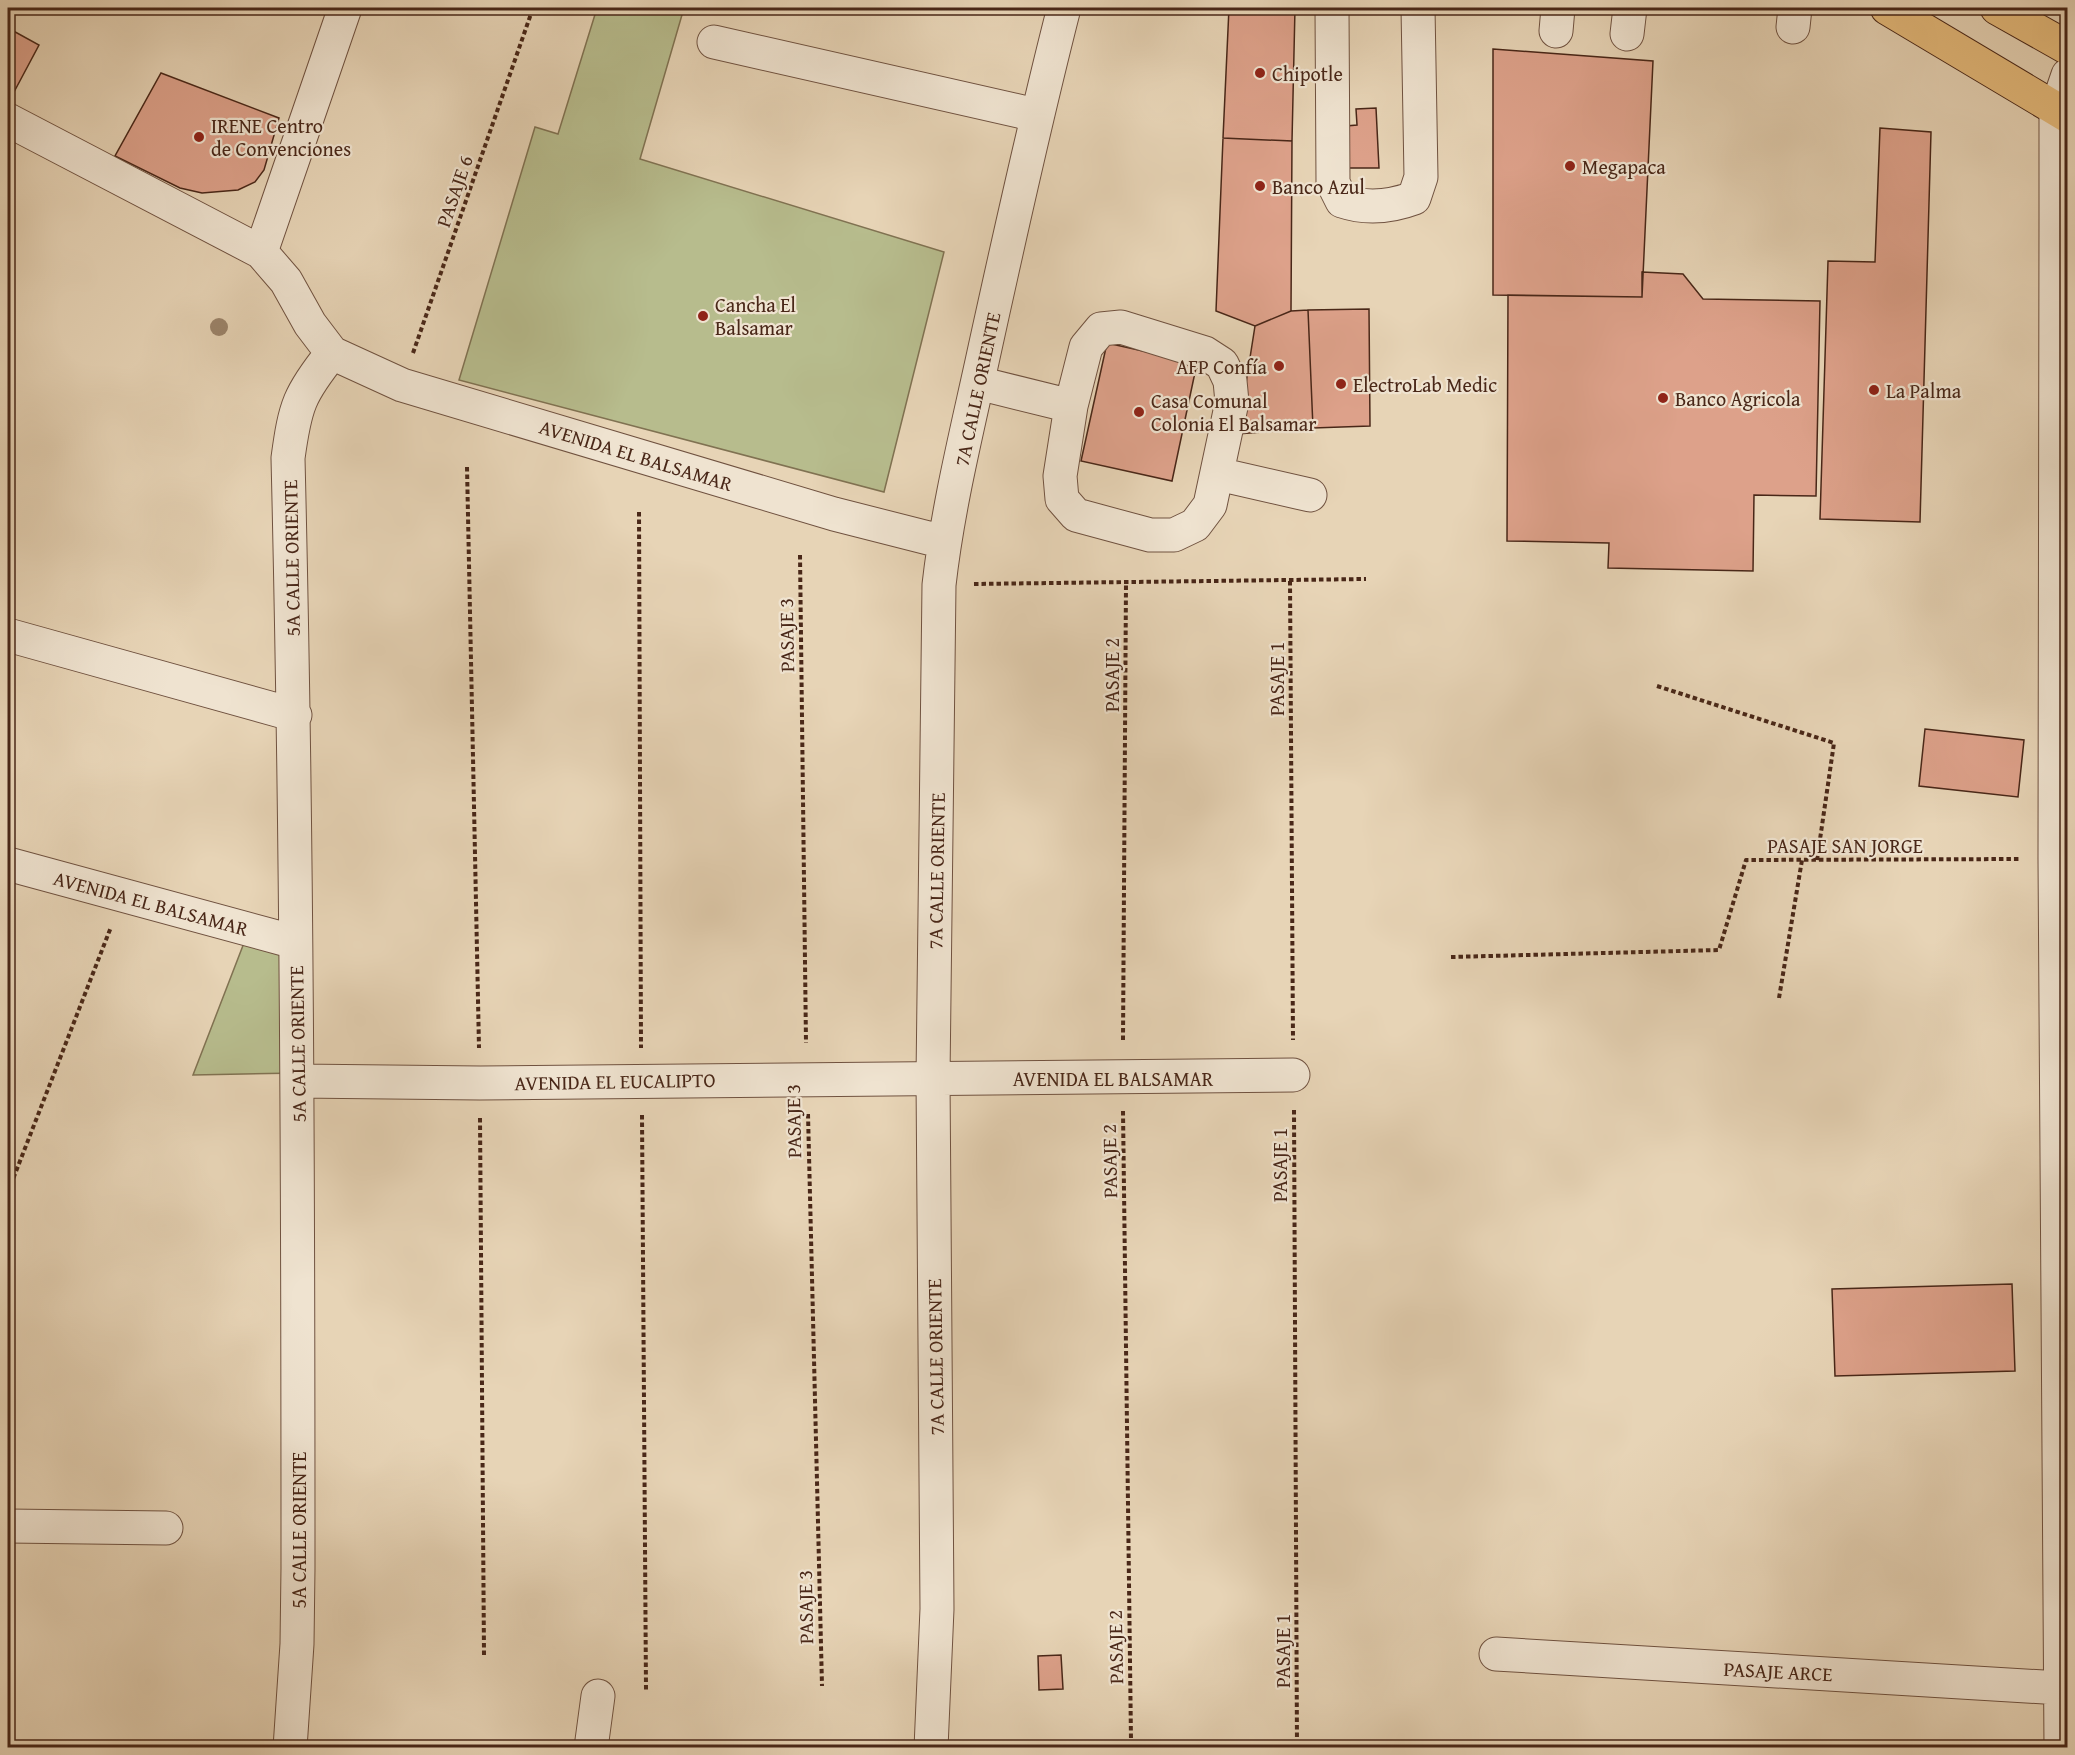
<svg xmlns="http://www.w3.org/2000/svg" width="2075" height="1755" font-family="'Gentium Book Plus',serif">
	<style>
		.green { fill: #b7bc8d; stroke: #807252; stroke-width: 1.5 }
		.building { fill: #dda18a; stroke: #492718; stroke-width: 1.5 }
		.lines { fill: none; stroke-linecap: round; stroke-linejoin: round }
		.minor-casing { stroke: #705240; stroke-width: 35 }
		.major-casing { stroke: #492718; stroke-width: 35 }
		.path { stroke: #492718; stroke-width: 4; stroke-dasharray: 4.5 3; stroke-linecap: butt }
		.minor { stroke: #efe3d0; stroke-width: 33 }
		.major { stroke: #e4ba7b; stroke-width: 33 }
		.tree { fill: #9c856c }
		.poi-dot { fill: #8f2418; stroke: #efe3d0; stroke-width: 2 }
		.labels { text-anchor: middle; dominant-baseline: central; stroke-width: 4.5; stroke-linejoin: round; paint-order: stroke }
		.poi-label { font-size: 20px; fill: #492718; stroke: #efe3d0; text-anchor: start }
		.street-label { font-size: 20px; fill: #492718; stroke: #efe3d0 }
	</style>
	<rect width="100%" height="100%" fill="#e7d4b6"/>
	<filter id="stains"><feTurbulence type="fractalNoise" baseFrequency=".00333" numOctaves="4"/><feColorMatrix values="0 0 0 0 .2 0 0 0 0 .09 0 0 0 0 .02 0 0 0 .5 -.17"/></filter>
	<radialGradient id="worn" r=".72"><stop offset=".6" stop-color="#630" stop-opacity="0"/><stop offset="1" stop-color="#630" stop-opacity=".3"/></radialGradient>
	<!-- green -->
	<path class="green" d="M 597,8 L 684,8 L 640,159 L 944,252 L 884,492 L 459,380 L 535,127 L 558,134 Z
		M 249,930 L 295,942 L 298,1073 L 193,1075 Z"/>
	<!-- building -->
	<path class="building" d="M 1229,8 L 1295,8 L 1292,141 L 1223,138 Z
		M 8,28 L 39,45 L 14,92 L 8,88 Z
		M 1493,49 L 1653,61 L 1642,297 L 1493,295 Z
		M 161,73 L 279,118 L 264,170 L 255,182 L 238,190 L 202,193 L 180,188 L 115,156 Z
		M 1376,108 L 1379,168 L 1348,168 L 1346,126 L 1357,125 L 1356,109 Z
		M 1880,128 L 1931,132 L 1920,522 L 1820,519 L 1828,261 L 1875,262 Z
		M 1223,138 L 1292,141 L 1291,311 L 1255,326 L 1216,311 Z
		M 1642,272 L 1683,274 L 1703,299 L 1820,301 L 1816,496 L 1754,495 L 1753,571 L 1608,568 L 1609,543 L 1507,541 L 1508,295 L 1642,297 Z
		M 1369,309 L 1370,426 L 1313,428 L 1308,310 Z
		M 1308,310 L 1313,428 L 1238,434 L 1255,326 L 1291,311 Z
		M 1107,343 L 1197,363 L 1172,481 L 1081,461 Z
		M 1925,729 L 2024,740 L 2018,797 L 1919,786 Z
		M 2012,1284 L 2015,1371 L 1835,1376 L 1832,1289 Z
		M 1061,1655 L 1063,1689 L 1039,1690 L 1038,1656 Z"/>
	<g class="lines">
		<defs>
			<path id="minor" d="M 1332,8 L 1333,183 L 1342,201 C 1366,209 1390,207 1414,198 L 1421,177 L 1418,8
				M 1793,27 L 1795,8
				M 1556,31 L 1558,8
				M 1627,34 L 1630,8
				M 714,42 L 1036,115
				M 8,120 L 261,252 L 286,281 L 310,324 L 332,353 L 402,385 L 834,514 L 944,542
				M 261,252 L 345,8
				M 1121,327 L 1205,353 L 1222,364 L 1230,381 L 1232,402 L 1210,505 L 1195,525 L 1174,535 L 1150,535 L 1076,515 L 1062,499 L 1060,476 L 1071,406 L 1086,347 L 1101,329 Z
				M 978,383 L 1071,406
				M 1218,474 L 1310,495
				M 8,635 L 295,715
				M 8,864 L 295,942
				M 298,1081 L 480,1083 L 1293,1075
				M 8,1526 L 166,1528
				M 1496,1654 L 2060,1688
				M 290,1748 L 297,1644 L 298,1568 C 298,1198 297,828 288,458 C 295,406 299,394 332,353
				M 591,1748 L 598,1696
				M 931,1748 L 937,1609 L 933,1078 L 939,585 C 948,505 968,427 985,348 C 1010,234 1035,121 1064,8
				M 2061,1748 L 2055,859 L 2056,217 L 2056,110 L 2068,75"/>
			<path id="major" d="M 1887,8 L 2068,116
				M 1997,8 L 2068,48"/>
		</defs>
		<!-- minor casing -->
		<use href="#minor" class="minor-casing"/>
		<!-- major casing -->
		<use href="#major" class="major-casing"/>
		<!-- path -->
		<path class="path" d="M 413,353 L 533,8
			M 467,467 L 479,1048
			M 639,512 L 641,1048
			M 800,555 L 806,1043
			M 1290,581 L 1293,1040
			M 974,584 L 1366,579
			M 1657,686 L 1834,743 L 1817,860
			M 1451,957 L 1719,950 L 1746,860 L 2021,859
			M 1779,998 L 1802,860
			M 1123,1040 L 1126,582
			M 1294,1110 L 1297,1748
			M 1123,1111 L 1131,1740
			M 808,1114 L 822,1686
			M 642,1115 L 646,1690
			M 480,1118 L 484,1655
			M 8,1192 L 111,927"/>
		<!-- minor -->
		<use href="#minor" class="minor"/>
		<!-- major -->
		<use href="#major" class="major"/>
	</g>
	<!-- trees -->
	<circle class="tree" cx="219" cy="327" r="9"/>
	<!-- markers -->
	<g class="poi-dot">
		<circle cx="1260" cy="73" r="6"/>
		<circle cx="199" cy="137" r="6"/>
		<circle cx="1570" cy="166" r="6"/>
		<circle cx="1260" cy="186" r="6"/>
		<circle cx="703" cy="316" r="6"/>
		<circle cx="1279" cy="366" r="6"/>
		<circle cx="1341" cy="384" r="6"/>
		<circle cx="1874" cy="390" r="6"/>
		<circle cx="1663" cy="398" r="6"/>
		<circle cx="1139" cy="412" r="6"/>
	</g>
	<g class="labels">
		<!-- poi labels -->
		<g class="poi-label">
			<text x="1272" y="73">Chipotle</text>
			<text x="211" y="125">IRENE Centro<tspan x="211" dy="23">de Convenciones</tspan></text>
			<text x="1582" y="166">Megapaca</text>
			<text x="1272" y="186">Banco Azul</text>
			<text x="715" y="304">Cancha El<tspan x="715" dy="23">Balsamar</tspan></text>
			<text x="1267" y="366" text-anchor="end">AFP Confía</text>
			<text x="1353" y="384">ElectroLab Medic</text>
			<text x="1886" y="390">La Palma</text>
			<text x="1675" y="398">Banco Agricola</text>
			<text x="1151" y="400">Casa Comunal<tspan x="1151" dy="23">Colonia El Balsamar</tspan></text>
		</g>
		<!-- street labels -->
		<g class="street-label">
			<text transform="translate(454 191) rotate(-71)">PASAJE 6</text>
			<text transform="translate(977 389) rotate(-78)">7A CALLE ORIENTE</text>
			<text transform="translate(636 455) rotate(17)">AVENIDA EL BALSAMAR</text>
			<text transform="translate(291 558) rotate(-91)">5A CALLE ORIENTE</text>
			<text transform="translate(786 635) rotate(-91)">PASAJE 3</text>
			<text transform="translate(1111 675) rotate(-90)">PASAJE 2</text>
			<text transform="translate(1276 679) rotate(-90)">PASAJE 1</text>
			<text x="1845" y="845">PASAJE SAN JORGE</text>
			<text transform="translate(936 871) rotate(-89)">7A CALLE ORIENTE</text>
			<text transform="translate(151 903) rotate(15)">AVENIDA EL BALSAMAR</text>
			<text transform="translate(297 1044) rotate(-91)">5A CALLE ORIENTE</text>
			<text x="1113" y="1078">AVENIDA EL BALSAMAR</text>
			<text transform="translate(615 1081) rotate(-1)">AVENIDA EL EUCALIPTO</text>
			<text transform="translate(793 1121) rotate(-91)">PASAJE 3</text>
			<text transform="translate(1109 1161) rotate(-91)">PASAJE 2</text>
			<text transform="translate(1279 1165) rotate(-90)">PASAJE 1</text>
			<text transform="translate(935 1357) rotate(-91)">7A CALLE ORIENTE</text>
			<text transform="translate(298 1530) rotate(-90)">5A CALLE ORIENTE</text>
			<text transform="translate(805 1607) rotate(-91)">PASAJE 3</text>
			<text transform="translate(1115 1647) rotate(-91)">PASAJE 2</text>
			<text transform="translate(1282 1651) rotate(-90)">PASAJE 1</text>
			<text transform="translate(1778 1671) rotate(3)">PASAJE ARCE</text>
		</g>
	</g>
	<!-- margin -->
	<rect width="2075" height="1755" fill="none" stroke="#e7d4b6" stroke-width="30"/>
	<rect x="9" y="9" width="2057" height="1737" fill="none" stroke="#492718" stroke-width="3"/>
	<rect x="15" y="15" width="2045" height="1725" fill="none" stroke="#492718" stroke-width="1.5"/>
	<rect width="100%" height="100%" filter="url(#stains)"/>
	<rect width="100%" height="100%" fill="url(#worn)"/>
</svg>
